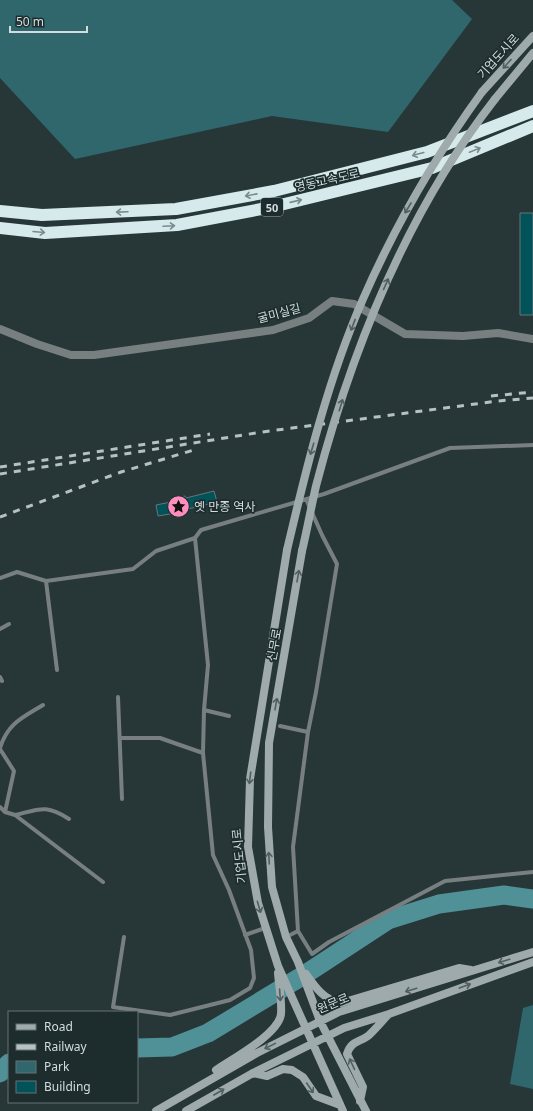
<svg xmlns="http://www.w3.org/2000/svg" width="533" height="1111" font-family="'Noto Sans','Noto Sans KR',sans-serif">
	<style>
		.green { fill: #2f676d }
		.lines { fill: none; stroke-linecap: round; stroke-linejoin: round }
		.river { stroke: #509198; stroke-width: 19 }
		.building { fill: #015259; stroke: #657678 }
		.lane { stroke: #787f80; stroke-width: 4 }
		.street { stroke: #787f80; stroke-width: 8 }
		.secondary { stroke: #9eaaab; stroke-width: 8 }
		.highway { stroke: #d6e9eb; stroke-width: 12 }
		.rail { stroke: #b6c1c2; stroke-width: 3; stroke-dasharray: 7 7; stroke-linecap: butt }
		.secondary-bridge { stroke: #9eaaab; stroke-width: 8 }
		.oneway { stroke: #515f60 }
		.oneway2 { stroke: #7a8b8c }
		.labels { text-anchor: middle; dominant-baseline: central; stroke-width: 3.5; stroke-linejoin: round; paint-order: stroke }
		.shield { fill: #1d2d2e; stroke: #9ca8a9; stroke-width: 1 }
		.shield-label { font-size: 11px; font-weight: bold; fill: #d3ddde }
		.street-label { font-size: 12px; fill: #d3ddde; stroke: #1d2d2e }
		.poi-label { font-size: 12px; fill: #d3ddde; stroke: #1d2d2e; text-anchor: start }
	</style>
	<rect width="100%" height="100%" fill="#273738"/>
	<!-- green -->
	<path class="green" d="M 0,0 L 452,0 L 472,19 L 388,132 L 272,116 L 75,159 L 0,78 Z
		M 533,1005 L 533,1089 L 510,1084 L 523,1008 Z"/>
	<g class="lines">
		<!-- river -->
		<path class="river" d="M 137,1048 L 172,1047 L 208,1033 L 304,975 L 388,920 L 439,904 L 504,895 L 533,899
			M 0,1073 L 9,1063"/>
	</g>
	<!-- building -->
	<path class="building" d="M 520,213 L 533,213 L 533,315 L 520,315 Z
		M 214,491 L 217,502 L 188,509 L 188,511 L 158,516 L 156,505 L 171,502 L 170,499 L 185,496 L 186,498 Z"/>
	<g class="lines">
		<!-- lane -->
		<path class="lane" d="M 0,578 L 17,572 L 46,581 L 57,670
			M 46,581 L 133,569 L 156,551 L 195,538 L 201,530 L 324,494 L 450,448 L 533,445
			M 0,629 L 9,624
			M 0,677 L 2,681
			M 118,697 L 122,799
			M 204,710 L 229,716
			M 280,726 L 308,732
			M 120,738 L 160,738 L 203,753
			M 0,748 C 8,723 22,718 43,705
			M 0,749 L 14,771 L 5,812
			M 0,807 L 5,812 L 15,815 L 103,882
			M 15,815 C 40,809 46,804 69,819
			M 298,931 L 312,954 L 329,942 L 445,881 L 533,872
			M 245,935 L 265,928
			M 124,937 L 113,1007 L 170,1015 L 230,1000 L 250,988 L 254,978 L 251,950 L 229,890 L 213,855 L 203,753 L 204,710 L 208,665 L 195,538
			M 286,937 L 298,931 L 293,847 L 308,732 L 316,692 L 337,564 L 322,535 L 306,499"/>
		<!-- street -->
		<path class="street" d="M 0,329 L 37,344 L 71,355 L 94,355 L 273,330 L 309,318 L 332,301 L 354,304 L 405,334 L 463,336 L 498,333 L 533,339"/>
		<!-- secondary -->
		<path class="secondary" d="M 482,92 L 533,36
			M 495,99 L 533,53
			M 287,550 L 250,779 L 248,847 L 258,903 L 278,966 L 343,1111
			M 302,551 L 269,743 L 268,827 L 272,887 L 286,937 L 298,962 L 320,1021 L 366,1111
			M 306,974 C 315,987 325,1001 341,1003 L 459,968 L 471,970
			M 216,1070 C 232,1059 279,1034 281,1014 C 282,1001 279,986 278,973
			M 253,1073 L 267,1076 L 283,1069 L 292,1070 L 303,1077 L 316,1096 L 340,1105
			M 360,1101 L 363,1087 L 347,1054 C 351,1041 358,1043 368,1036 C 375,1030 382,1021 388,1015
			M 156,1111 L 257,1053 L 339,1012 L 533,952
			M 186,1111 L 253,1073 L 344,1028 L 389,1014 L 533,962"/>
		<!-- highway -->
		<path class="highway" d="M 0,211 L 42,215 L 176,209 L 274,191 L 427,152 L 533,111
			M 0,228 L 45,233 L 177,225 L 272,207 L 432,168 L 533,126"/>
		<!-- rail -->
		<path class="rail" d="M 491,396 L 533,392
			M 0,467 L 210,434
			M 0,474 L 262,432 L 498,401 L 533,398
			M 0,517 L 121,472 L 197,449"/>
		<!-- secondary-bridge -->
		<path class="secondary-bridge" d="M 287,550 C 307,465 328,379 363,299 C 395,226 435,157 482,92
			M 302,551 C 307,530 311,508 316,486 C 352,348 407,212 495,99"/>
	</g>
	<!-- one-way arrows -->
	<defs><path id="oneway-shaft" d="M-6 0H5M1.5-3L5.5 0L1.5 3" fill="none" stroke-width="1.6" stroke-linecap="round" stroke-linejoin="round"/></defs>
	<g class="oneway">
		<use href="#oneway-shaft" transform="translate(507 64) rotate(132)"/>
		<use href="#oneway-shaft" transform="translate(408 208) rotate(121)"/>
		<use href="#oneway-shaft" transform="translate(386 284) rotate(-66)"/>
		<use href="#oneway-shaft" transform="translate(353 325) rotate(111)"/>
		<use href="#oneway-shaft" transform="translate(341 405) rotate(-73)"/>
		<use href="#oneway-shaft" transform="translate(312 449) rotate(107)"/>
		<use href="#oneway-shaft" transform="translate(298 576) rotate(-80)"/>
		<use href="#oneway-shaft" transform="translate(276 704) rotate(-80)"/>
		<use href="#oneway-shaft" transform="translate(250 778) rotate(97)"/>
		<use href="#oneway-shaft" transform="translate(269 858) rotate(-93)"/>
		<use href="#oneway-shaft" transform="translate(259 907) rotate(74)"/>
		<use href="#oneway-shaft" transform="translate(504 961) rotate(163)"/>
		<use href="#oneway-shaft" transform="translate(465 986) rotate(-20)"/>
		<use href="#oneway-shaft" transform="translate(411 990) rotate(163)"/>
		<use href="#oneway-shaft" transform="translate(280 995) rotate(86)"/>
		<use href="#oneway-shaft" transform="translate(270 1046) rotate(154)"/>
		<use href="#oneway-shaft" transform="translate(352 1064) rotate(-115)"/>
		<use href="#oneway-shaft" transform="translate(310 1088) rotate(56)"/>
		<use href="#oneway-shaft" transform="translate(219 1092) rotate(-30)"/>
	</g>
	<g class="oneway2">
		<use href="#oneway-shaft" transform="translate(475 150) rotate(-22)"/>
		<use href="#oneway-shaft" transform="translate(418 154) rotate(165)"/>
		<use href="#oneway-shaft" transform="translate(251 195) rotate(169)"/>
		<use href="#oneway-shaft" transform="translate(296 201) rotate(-13)"/>
		<use href="#oneway-shaft" transform="translate(122 212) rotate(178)"/>
		<use href="#oneway-shaft" transform="translate(169 226) rotate(-3)"/>
		<use href="#oneway-shaft" transform="translate(39 232) rotate(5)"/>
	</g>
	<!-- icons -->
	<defs>
		<symbol id="sight-disc" viewBox="-11 -11 22 22"><circle r="9.5" fill="#fe8ebd" stroke="#1d2d2e"/><path d="M0-6L1.8-2.2L6-1.7L2.9 1.2L3.7 5.4L0 3.3L-3.7 5.4L-2.9 1.2L-6-1.7L-1.8-2.2Z" fill="#111"/></symbol>
	</defs>
	<g fill-rule="evenodd">
		<use href="#sight-disc" x="166" y="494" width="25" height="25"/>
	</g>
	<g class="labels">
		<!-- shield labels -->
		<rect class="shield" x="261" y="198" width="22" height="18" rx="3"/>
		<g class="shield-label">
			<text x="272" y="207">50</text>
		</g>
		<!-- street labels -->
		<g class="street-label">
			<text transform="translate(498 56) rotate(-48)">기업도시로</text>
			<text transform="translate(327 180) rotate(-13)">영동고속도로</text>
			<text transform="translate(279 313) rotate(-15)">굴미실길</text>
			<text transform="translate(274 645) rotate(-80)">신무로</text>
			<text transform="translate(239 856) rotate(-96)">기업도시로</text>
			<text transform="translate(333 1003) rotate(-22)">원문로</text>
		</g>
		<!-- poi labels -->
		<g class="poi-label">
			<text x="194" y="506">옛 만종 역사</text>
		</g>
	</g>
	<!-- legend -->
	<rect x="8" y="1011" width="130" height="92" fill="#1d2d2e" stroke="#667374"/>
	<rect x="16" y="1024" width="20" height="6" fill="#9eaaab" stroke="#667374"/>
	<text x="44" y="1031" font-size="12" fill="#d3ddde">Road</text>
	<rect x="16" y="1044" width="20" height="6" fill="#b6c1c2" stroke="#667374"/>
	<text x="44" y="1051" font-size="12" fill="#d3ddde">Railway</text>
	<rect x="16" y="1061" width="20" height="12" fill="#2f676d" stroke="#667374"/>
	<text x="44" y="1071" font-size="12" fill="#d3ddde">Park</text>
	<rect x="16" y="1081" width="20" height="12" fill="#015259" stroke="#667374"/>
	<text x="44" y="1091" font-size="12" fill="#d3ddde">Building</text>
	<!-- scale -->
	<path d="M10 26v6h77v-6" fill="none" stroke="#d3ddde" stroke-width="2"/>
	<text x="16" y="26" font-size="12" fill="#d3ddde" stroke="#1d2d2e" stroke-width="3" paint-order="stroke">50 m</text>
</svg>
